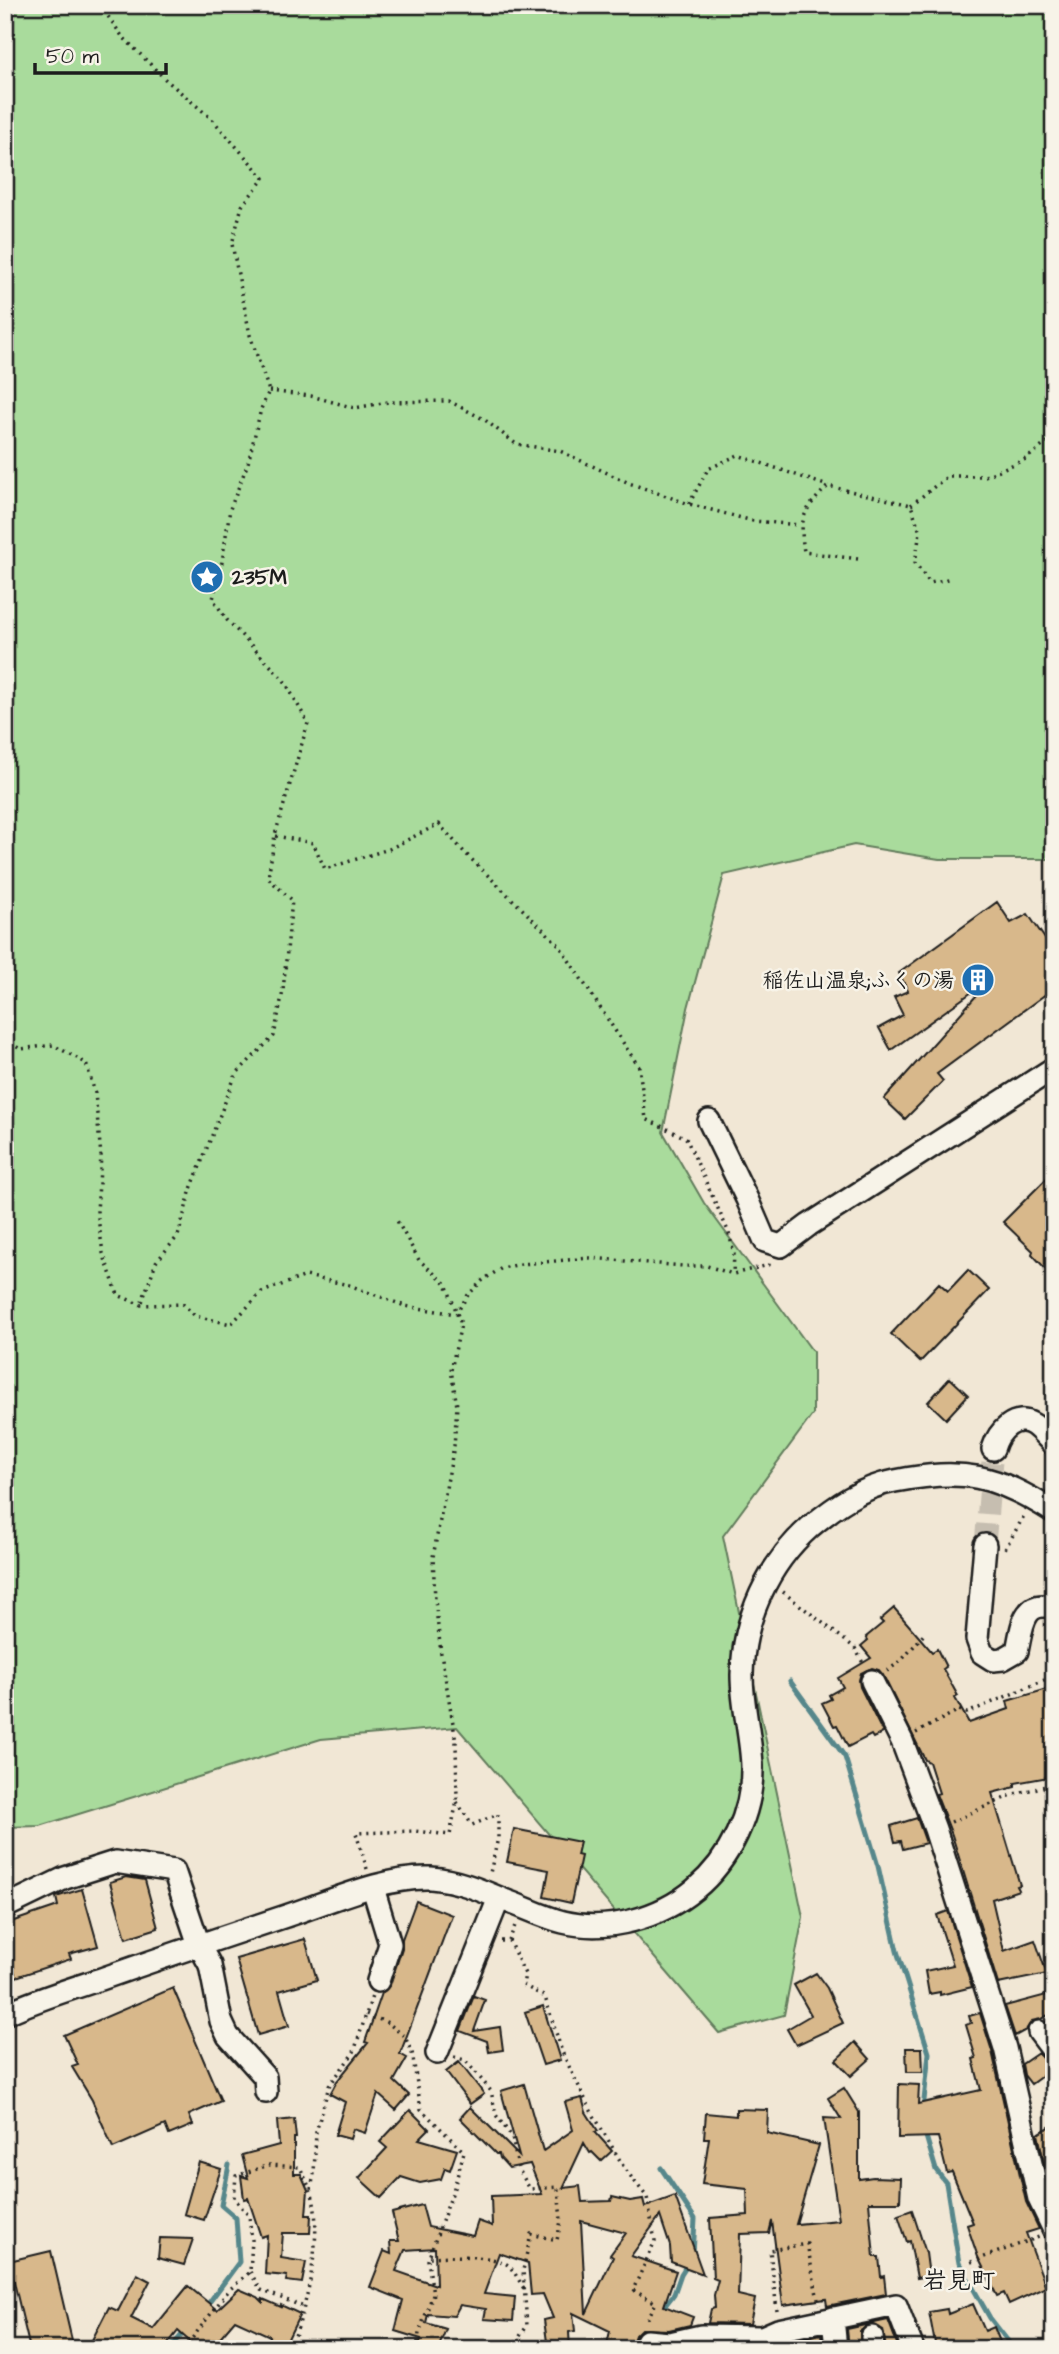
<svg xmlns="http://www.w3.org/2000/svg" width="1059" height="2354" font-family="'Architects Daughter','Klee One',sans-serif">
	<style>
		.green { fill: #a9db9c; stroke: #627c5c; stroke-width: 2 }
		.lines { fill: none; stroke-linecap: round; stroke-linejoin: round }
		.stream { stroke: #56878b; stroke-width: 5 }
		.building { fill: #d8b88b; stroke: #1c1c1c; stroke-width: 2; fill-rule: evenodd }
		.minor-tunnel { stroke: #c6beb0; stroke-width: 21; stroke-dasharray: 21 10; stroke-linecap: butt }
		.minor-casing { stroke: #1c1c1c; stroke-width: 26 }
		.path { stroke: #1c1c1c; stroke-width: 3.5; stroke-dasharray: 2 5; stroke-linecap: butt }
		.minor { stroke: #f7f3e8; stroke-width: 21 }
		.labels { text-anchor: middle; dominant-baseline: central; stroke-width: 5; stroke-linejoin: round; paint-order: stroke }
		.poi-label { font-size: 21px; font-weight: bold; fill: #1c1c1c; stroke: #f7f3e8; text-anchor: start }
		.quarter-label { font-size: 24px; font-weight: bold; fill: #1c1c1c; stroke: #f7f3e8 }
	</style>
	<rect width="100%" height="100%" fill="#f1e7d5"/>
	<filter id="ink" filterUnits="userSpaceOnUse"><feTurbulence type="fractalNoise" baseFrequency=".0143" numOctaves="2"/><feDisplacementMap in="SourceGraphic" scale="14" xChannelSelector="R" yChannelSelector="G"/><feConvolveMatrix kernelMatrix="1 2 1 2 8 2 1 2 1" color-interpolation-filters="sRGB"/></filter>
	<g filter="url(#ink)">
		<!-- green -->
		<path class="green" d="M 5,5 L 1054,5 L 1054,859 L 939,859 L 854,845 L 724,875 L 688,1008 L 663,1132 L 704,1203 L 813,1352 L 813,1414 L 723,1536 L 803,1917 L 784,2015 L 719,2033 L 457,1727 L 321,1739 L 40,1826 L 5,1827 Z"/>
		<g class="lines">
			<!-- stream -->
			<path class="stream" d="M 790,1681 L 845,1757 L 878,1866 L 897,1951 L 929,2053 L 923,2110
				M 925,2133 L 936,2170 L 946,2183 L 959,2263 L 990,2318 L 1014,2349
				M 661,2168 L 695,2219 L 693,2255
				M 205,2308 L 239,2262 L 236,2218 L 221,2205 L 229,2165
				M 660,2312 L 674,2294 L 681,2274 L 688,2263
				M 170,2349 L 185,2331"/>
		</g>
		<!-- building -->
		<path class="building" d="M 997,902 L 1011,923 L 1028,914 L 1054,952 L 1054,988 L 937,1074 L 943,1081 L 905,1119 L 884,1099 L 976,996 L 972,992 L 891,1050 L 879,1028 L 903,1015 L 894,997 L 908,991 L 899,973 Z
			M 1054,1171 L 1054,1278 L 1032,1254 L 1033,1251 L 1003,1222 Z
			M 968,1270 L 989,1290 L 920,1362 L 891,1334 L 939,1283 L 948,1291 Z
			M 950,1378 L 968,1395 L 946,1419 L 928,1402 Z
			M 894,1608 L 932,1652 L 937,1649 L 946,1667 L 943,1669 L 958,1696 L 955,1698 L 969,1723 L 1009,1709 L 1007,1701 L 1054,1687 L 1054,1776 L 1015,1783 L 1015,1787 L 992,1793 L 1020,1885 L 1017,1886 L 1019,1890 L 992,1899 L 1004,1951 L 1035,1940 L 1047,1974 L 998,1984 L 952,1835 L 936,1794 L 939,1793 L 929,1762 L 925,1760 L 883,1675 L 879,1670 L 872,1668 L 861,1673 L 859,1680 L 860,1687 L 883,1733 L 873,1738 L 871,1735 L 848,1747 L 837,1725 L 834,1726 L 822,1703 L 831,1699 L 829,1695 L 843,1687 L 838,1678 L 871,1658 L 861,1646 L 868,1640 L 866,1637 L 883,1623 L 880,1620 Z
			M 917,1818 L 926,1843 L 903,1849 L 901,1841 L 895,1842 L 891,1826 Z
			M 514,1829 L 580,1842 L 577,1855 L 581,1856 L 571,1903 L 544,1897 L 549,1870 L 507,1862 Z
			M 126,1877 L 145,1880 L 158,1928 L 126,1938 L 110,1882 Z
			M 82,1889 L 98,1946 L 69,1954 L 71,1959 L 16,1977 L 5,1944 L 5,1924 L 58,1906 L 56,1897 Z
			M 416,1901 L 452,1915 L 400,2054 L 407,2058 L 394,2081 L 409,2095 L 396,2110 L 378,2094 L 365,2133 L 353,2129 L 350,2139 L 335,2135 L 345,2102 L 330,2094 L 337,2081 L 368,2043 L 365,2042 L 382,1993 L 390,1985 L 402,1948 L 402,1939 Z
			M 948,1911 L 972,1987 L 940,1995 L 940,1992 L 929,1994 L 925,1971 L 953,1965 L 937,1915 Z
			M 305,1939 L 317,1980 L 279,1991 L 289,2026 L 258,2035 L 236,1959 Z
			M 816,1973 L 827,1988 L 843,2023 L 796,2045 L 787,2029 L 811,2015 L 794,1985 Z
			M 173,1988 L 221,2101 L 189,2115 L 193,2125 L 169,2135 L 165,2125 L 113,2148 L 92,2100 L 72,2067 L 78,2065 L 64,2035 Z
			M 1054,1993 L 1054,2012 L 1041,2019 L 1032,2021 L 1026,2030 L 1015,2036 L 1005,2006 Z
			M 474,1996 L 485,2000 L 474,2031 L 500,2027 L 503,2050 L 489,2052 L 487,2041 L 460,2031 Z
			M 543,2006 L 560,2060 L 543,2065 L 525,2012 Z
			M 980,2013 L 992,2051 L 1026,2202 L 1039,2229 L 1026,2233 L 1046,2287 L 1009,2304 L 1004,2293 L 997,2296 L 978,2257 L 967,2225 L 973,2223 L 952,2172 L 947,2173 L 938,2137 L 898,2138 L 899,2084 L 919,2085 L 918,2104 L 981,2090 L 973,2059 L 976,2058 L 966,2025 L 971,2023 L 969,2016 Z
			M 855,2042 L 870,2059 L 851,2076 L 836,2060 Z
			M 906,2048 L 922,2048 L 923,2072 L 907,2072 Z
			M 1038,2053 L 1053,2068 L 1031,2084 L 1024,2075 L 1022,2064 Z
			M 459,2062 L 484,2094 L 470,2104 L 446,2072 Z
			M 524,2084 L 543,2151 L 573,2130 L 565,2102 L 582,2098 L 586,2112 L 598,2131 L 595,2132 L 612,2151 L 601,2161 L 592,2152 L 590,2153 L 584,2143 L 563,2188 L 580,2186 L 582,2202 L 611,2201 L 612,2197 L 630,2201 L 643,2199 L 645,2207 L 675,2196 L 703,2274 L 671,2262 L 670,2246 L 660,2216 L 631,2256 L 676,2271 L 664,2306 L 693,2317 L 690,2325 L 669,2330 L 641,2329 L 635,2335 L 630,2349 L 606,2349 L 610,2331 L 573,2313 L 575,2331 L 569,2332 L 570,2349 L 548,2349 L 544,2320 L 553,2318 L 543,2294 L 531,2295 L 528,2263 L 499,2253 L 484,2294 L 515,2297 L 513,2321 L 484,2319 L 486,2309 L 460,2305 L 454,2316 L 428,2314 L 426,2323 L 446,2329 L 438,2349 L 419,2347 L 421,2339 L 395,2331 L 403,2300 L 370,2287 L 384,2251 L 391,2254 L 390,2241 L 399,2241 L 392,2213 L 422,2205 L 428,2227 L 473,2236 L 478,2221 L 492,2226 L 491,2196 L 542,2194 L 530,2164 L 509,2168 L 500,2158 L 499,2154 L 496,2154 L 460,2118 L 470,2107 L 519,2156 L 501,2091 ZM 581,2221 L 626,2233 L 610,2255 L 613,2257 L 586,2314 ZM 435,2248 L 436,2285 L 396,2271 L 405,2250 Z
			M 844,2088 L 859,2112 L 859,2179 L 873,2177 L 901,2178 L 900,2202 L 869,2202 L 874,2257 L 879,2257 L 881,2277 L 884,2276 L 886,2294 L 827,2306 L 826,2299 L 783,2305 L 772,2221 L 769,2233 L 740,2234 L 738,2295 L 755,2299 L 750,2324 L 708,2323 L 711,2309 L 715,2308 L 714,2295 L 718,2280 L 713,2278 L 710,2218 L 748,2215 L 747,2189 L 702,2184 L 709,2138 L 704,2138 L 706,2113 L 736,2116 L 736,2109 L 768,2110 L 767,2133 L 819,2145 L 796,2224 L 839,2220 L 824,2118 L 841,2119 L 828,2098 Z
			M 410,2110 L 429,2129 L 419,2139 L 457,2150 L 450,2170 L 445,2168 L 441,2179 L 420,2183 L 401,2177 L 381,2198 L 359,2178 L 387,2148 L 380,2142 Z
			M 294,2119 L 296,2138 L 294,2138 L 294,2174 L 301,2174 L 308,2190 L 306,2215 L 311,2215 L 310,2233 L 283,2233 L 281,2258 L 306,2262 L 302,2283 L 286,2281 L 287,2276 L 265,2274 L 267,2235 L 261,2237 L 248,2198 L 244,2199 L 241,2176 L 248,2178 L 242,2155 L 279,2145 L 277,2121 Z
			M 1054,2124 L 1054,2181 L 1045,2166 L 1038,2134 Z
			M 199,2162 L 221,2169 L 204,2220 L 184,2214 Z
			M 912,2210 L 926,2253 L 929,2276 L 917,2278 L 910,2241 L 907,2242 L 898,2215 Z
			M 160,2238 L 193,2239 L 184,2265 L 158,2258 Z
			M 51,2251 L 66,2315 L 74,2349 L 30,2349 L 9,2261 Z
			M 137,2274 L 150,2281 L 131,2318 L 153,2329 L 188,2286 L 217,2310 L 239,2289 L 258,2297 L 263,2302 L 263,2299 L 281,2307 L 281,2305 L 300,2314 L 283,2349 L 276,2349 L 267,2344 L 270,2336 L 235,2320 L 210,2349 L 198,2349 L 178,2331 L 164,2349 L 110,2349 L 92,2340 L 109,2307 L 118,2311 Z
			M 973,2304 L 985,2331 L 994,2327 L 1003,2349 L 936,2349 L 929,2312 L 947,2309 L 948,2314 Z
			M 888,2320 L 899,2349 L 886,2349 L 883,2330 L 872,2324 L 860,2331 L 860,2349 L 849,2349 L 847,2329 Z
			M 821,2334 L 823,2349 L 788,2349 L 787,2342 Z"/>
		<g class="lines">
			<!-- minor-tunnel -->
			<path class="minor-tunnel" d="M 985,1545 L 993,1449"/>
			<defs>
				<path id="minor" d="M 709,1121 L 747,1199 L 765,1241 L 781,1246 L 809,1225 L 1054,1068
					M 993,1449 C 998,1432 1015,1412 1034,1425 C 1041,1430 1048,1439 1054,1445
					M 985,1545 L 977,1639 L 982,1653 L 993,1660 L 1003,1659 L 1017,1651 C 1022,1630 1022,1598 1054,1608
					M 872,1681 L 902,1741 L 935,1829 L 1005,2048 L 1039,2199 L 1054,2230
					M 373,1888 L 390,1944 L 378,1981
					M 5,1907 L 65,1878 L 115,1862 L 174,1871 L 199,1945 L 210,1965 L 221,2021 L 228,2036 L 265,2077 L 266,2092
					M 5,2014 C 37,1999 71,1989 104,1978 C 163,1957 223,1937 283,1917 C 327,1903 384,1876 431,1878 C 457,1880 481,1890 504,1900 C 524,1907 543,1917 563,1922 C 608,1933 660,1918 695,1889 C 730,1860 753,1812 752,1766 C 751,1736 742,1706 742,1675 C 743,1619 768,1564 810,1527 C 835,1506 862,1487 895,1481 C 963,1468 995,1474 1054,1512
					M 1039,2032 L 1054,2052
					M 437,2053 L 499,1898
					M 833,2318 L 836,2349
					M 872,2337 L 873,2349
					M 643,2349 L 647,2341 L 670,2343 L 701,2336 L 762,2337 L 778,2330 L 896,2305 L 913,2349"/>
			</defs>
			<!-- minor casing -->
			<use href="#minor" class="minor-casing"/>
			<!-- path -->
			<path class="path" d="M 100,5 L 122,36 L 165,79 L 212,119 L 264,178 L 242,206 L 232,244 L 250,335 L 269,391 L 261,409 L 248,463 L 230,509 L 222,562 L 213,599 L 227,620 L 284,680 L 308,723 L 275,835 L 268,878 L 292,900 L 283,991 L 274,1036 L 236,1074 L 191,1189 L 178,1236 L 156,1262 L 141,1305
				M 269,391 L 311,396 L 355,408 L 388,402 L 449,401 L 485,420 L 516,444 L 560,451 L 629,483 L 689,504 L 753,521 L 800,525
				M 689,504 L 708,469 L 738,455 L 828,486
				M 911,505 L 948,476 L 985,476 L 1026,459 L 1054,437
				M 858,559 L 804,552 C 799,517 803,511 828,486 L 911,505 L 920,532 L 915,563 L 930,583 L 952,578
				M 276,836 L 313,843 L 325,869 L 389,849 L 439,824 L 465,853 L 559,945 L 639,1067 L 646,1119 L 686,1138 L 729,1233 L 734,1254 L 733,1274
				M 5,1039 L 20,1049 L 53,1045 L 86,1063 L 95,1093 L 101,1156 L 97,1211 L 103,1253 L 118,1295 L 141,1305 L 183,1304 L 195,1316 L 231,1324 L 262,1292 L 306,1276 L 349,1285 L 405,1306 L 456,1314 L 468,1295 L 483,1280 L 502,1268 L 521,1264 L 590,1258 L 683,1266 L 707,1266 L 733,1274 L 769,1265 L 769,1262
				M 1005,1549 L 1024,1516
				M 783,1592 L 855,1648 L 864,1665
				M 887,1671 L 901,1661 L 926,1632
				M 916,1733 L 959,1710 L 967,1713 L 1054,1676
				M 457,1802 L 472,1825 L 498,1814 L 498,1838 L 490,1873
				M 951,1822 L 1014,1794 L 1054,1784
				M 367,1869 L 356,1833 L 415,1831 L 450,1835 L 457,1801 L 456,1741 L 441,1653 L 435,1600 L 433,1557 L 454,1446 L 457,1406 L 451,1370 L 461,1324 L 446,1284 L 419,1260 L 396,1219
				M 501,1941 L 509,1941 L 525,1974 L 523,1985 L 545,1997 L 562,2052 L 590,2109 L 625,2169 L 647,2197 L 655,2241 L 633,2290 L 656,2303 L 648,2318 L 648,2323
				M 509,1941 L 516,1923
				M 366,2014 L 388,2023 L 405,2037 L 412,2052 L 421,2109 L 464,2152 L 453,2191 L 428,2260 L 433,2294 L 419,2333 L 417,2349
				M 454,2057 L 465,2060 L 491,2091 L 496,2115 L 512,2137 L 518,2168 L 530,2189 L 558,2187 L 561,2221 L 557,2240 L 531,2234 L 523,2270 L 527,2326 L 511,2349
				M 311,2189 L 314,2174 L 316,2132 L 329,2086 L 354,2052 L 372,1996
				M 430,2257 C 447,2256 496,2254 509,2266 C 515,2272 520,2283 525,2290
				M 971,2262 L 1039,2237
				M 250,2272 L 261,2290 L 304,2307
				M 777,2311 L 770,2250 L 807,2244 L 819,2305
				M 184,2349 L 229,2290 L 250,2272 L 252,2240 L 249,2216 L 234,2198 L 236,2176 L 269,2165 L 300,2167 C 305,2179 312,2190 314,2203 C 321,2245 306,2310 290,2349"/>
			<!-- minor -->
			<use href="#minor" class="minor"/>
		</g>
	</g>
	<!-- icons -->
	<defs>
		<symbol id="sight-disc" viewBox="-11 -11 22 22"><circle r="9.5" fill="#1f6fb2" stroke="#f7f3e8"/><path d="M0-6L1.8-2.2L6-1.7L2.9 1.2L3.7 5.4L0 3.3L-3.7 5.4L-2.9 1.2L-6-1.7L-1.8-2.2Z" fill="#fff"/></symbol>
		<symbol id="building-disc" viewBox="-11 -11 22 22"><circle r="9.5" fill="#1f6fb2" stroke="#f7f3e8"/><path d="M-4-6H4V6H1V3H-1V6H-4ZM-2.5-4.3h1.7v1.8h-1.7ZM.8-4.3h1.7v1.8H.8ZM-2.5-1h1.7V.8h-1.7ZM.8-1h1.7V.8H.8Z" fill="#fff"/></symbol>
	</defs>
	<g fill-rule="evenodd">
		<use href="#sight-disc" x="188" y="558" width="38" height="38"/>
		<use href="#building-disc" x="959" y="961" width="38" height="38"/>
	</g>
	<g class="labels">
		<!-- poi labels -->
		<g class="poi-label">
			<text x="232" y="577">235M</text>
			<text x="954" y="980" text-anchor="end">稲佐山温泉;ふくの湯</text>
		</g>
		<!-- quarter labels -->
		<g class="quarter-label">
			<text x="959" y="2281">岩見町</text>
		</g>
	</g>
	<!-- margin -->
	<rect width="1059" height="2354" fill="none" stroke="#f7f3e8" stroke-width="28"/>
	<rect x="14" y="14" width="1031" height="2326" fill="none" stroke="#1c1c1c" stroke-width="2.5" filter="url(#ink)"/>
	<!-- scale -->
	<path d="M35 63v10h131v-10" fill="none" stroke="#1c1c1c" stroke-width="3.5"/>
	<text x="46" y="63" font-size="21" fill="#1c1c1c" stroke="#f7f3e8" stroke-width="5" paint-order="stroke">50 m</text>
</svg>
